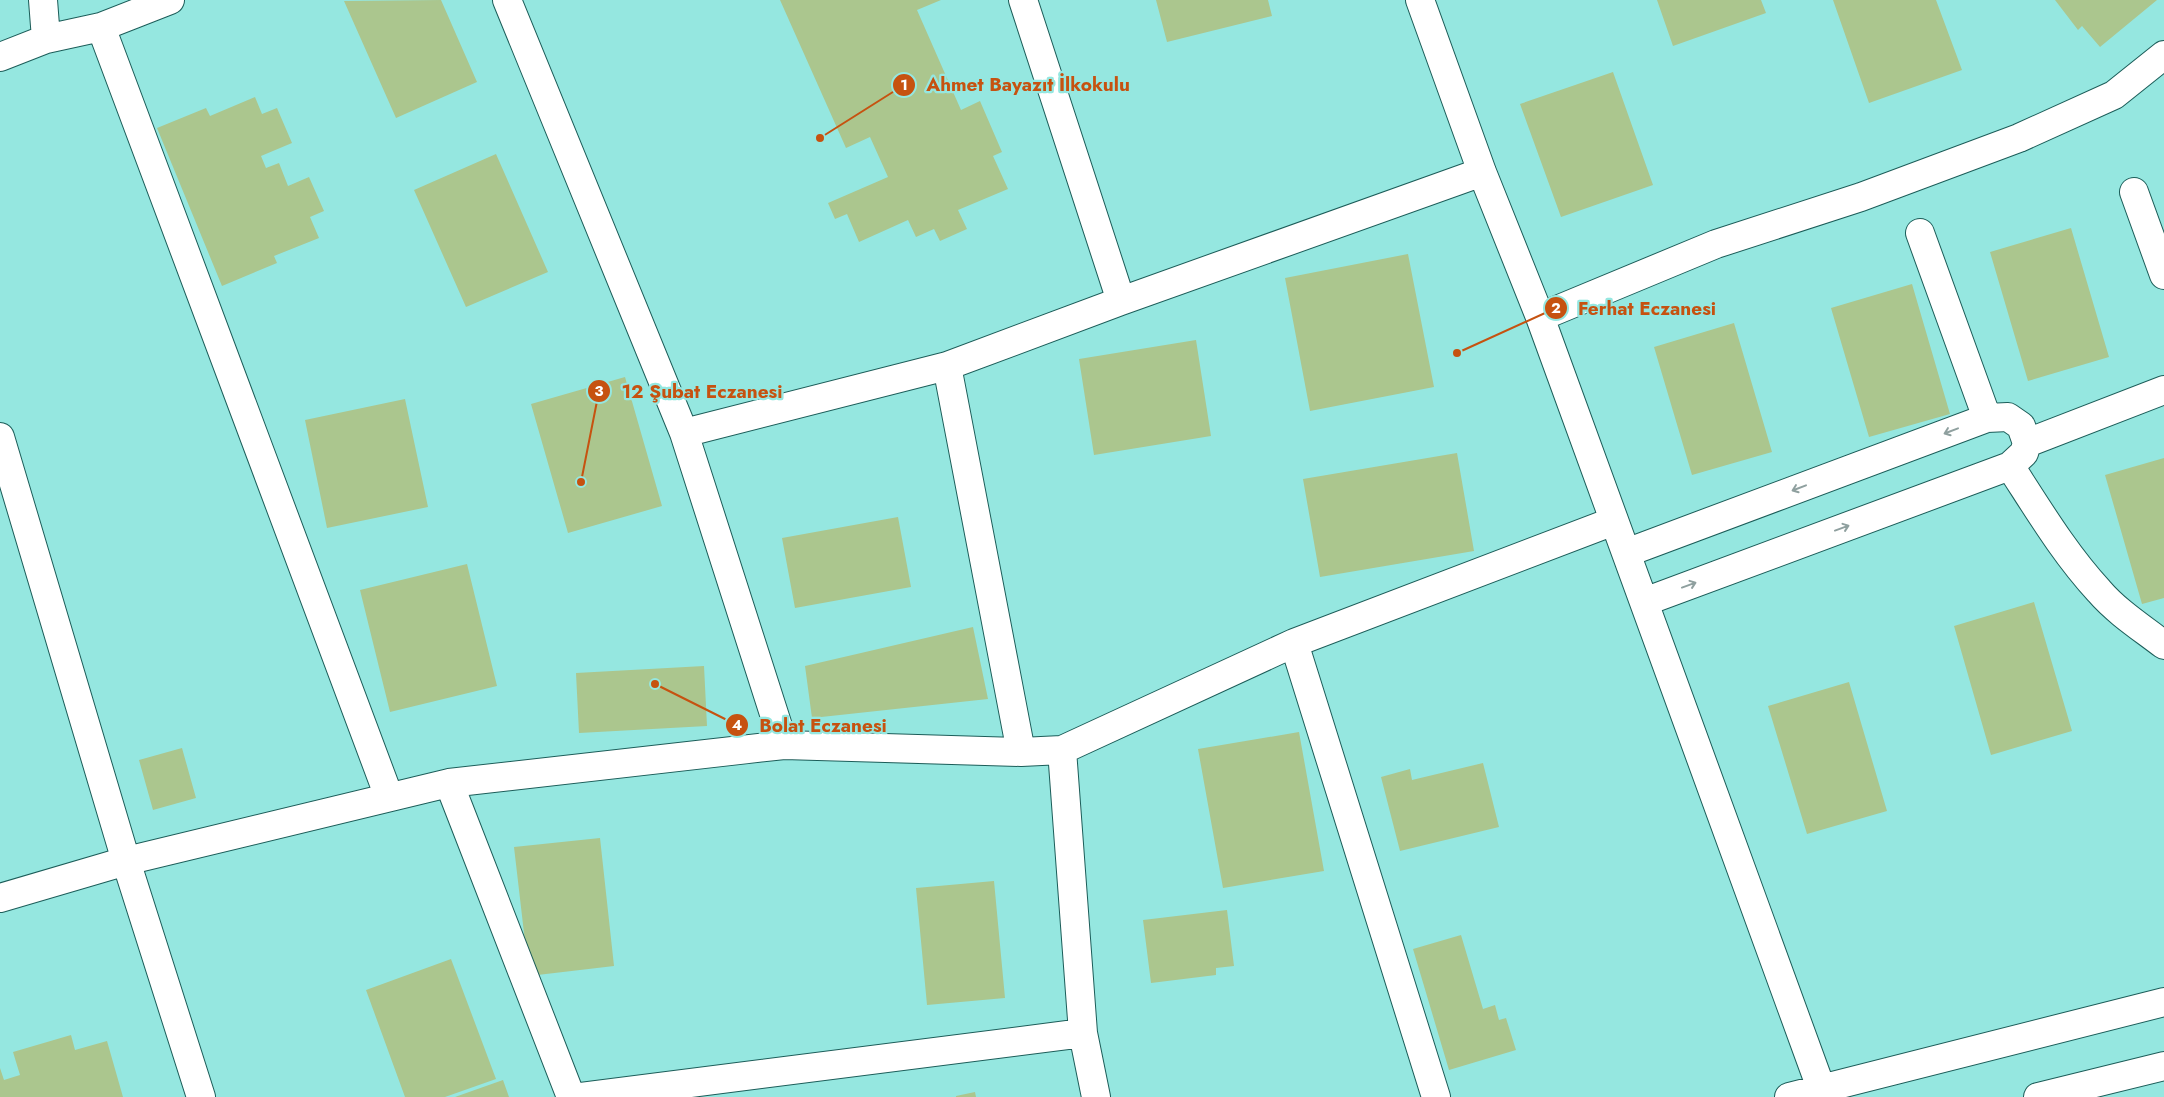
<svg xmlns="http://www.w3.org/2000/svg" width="2164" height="1097" font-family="Jost,sans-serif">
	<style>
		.building { fill: #abc68e }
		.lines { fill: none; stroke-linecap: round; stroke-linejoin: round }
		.minor-casing { stroke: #1c5d59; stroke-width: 30 }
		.minor { stroke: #fff; stroke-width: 28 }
		.oneway { stroke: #8fa09f }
		.leader { fill: none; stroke: #c65210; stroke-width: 2 }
		.callout-dot { fill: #c65210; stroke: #95e7e0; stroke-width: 2 }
		.mark-label { font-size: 15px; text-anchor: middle; font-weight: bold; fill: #fff }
		.callout-label { font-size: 19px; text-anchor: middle; font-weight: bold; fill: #c65210; stroke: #95e7e0; stroke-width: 4.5; stroke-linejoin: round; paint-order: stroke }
	</style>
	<rect width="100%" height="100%" fill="#95e7e0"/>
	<!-- building -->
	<path class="building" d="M 441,0 L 477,82 L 396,118 L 344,1 Z
		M 780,0 L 941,0 L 917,10 L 961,110 L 980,101 L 1002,152 L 993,156 L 1008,189 L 958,210 L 967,229 L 940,241 L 934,229 L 916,237 L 908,220 L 859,242 L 847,214 L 835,219 L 828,203 L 888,177 L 870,137 L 846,148 Z
		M 1156,0 L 1268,0 L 1272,16 L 1167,42 Z
		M 1657,0 L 1761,0 L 1766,13 L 1673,46 Z
		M 1833,0 L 1936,0 L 1962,70 L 1869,103 Z
		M 2055,0 L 2157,0 L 2100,47 L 2082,26 L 2078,30 Z
		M 1613,72 L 1653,185 L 1561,217 L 1520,104 Z
		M 255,97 L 262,114 L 277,108 L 292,143 L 261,156 L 266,168 L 279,163 L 288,186 L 309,177 L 324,211 L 310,217 L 319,238 L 274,256 L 277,263 L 222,286 L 157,128 L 206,108 L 210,116 Z
		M 496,154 L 548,272 L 466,307 L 414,190 Z
		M 2071,228 L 2109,357 L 2028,381 L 1990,252 Z
		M 1408,254 L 1434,387 L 1310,411 L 1285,278 Z
		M 1912,284 L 1950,414 L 1869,437 L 1831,308 Z
		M 1734,323 L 1772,452 L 1692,475 L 1654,347 Z
		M 1196,340 L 1211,436 L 1094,455 L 1079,359 Z
		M 625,377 L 662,506 L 568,533 L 531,404 Z
		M 405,399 L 428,507 L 327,528 L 305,420 Z
		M 1457,453 L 1474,551 L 1320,577 L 1303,479 Z
		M 2164,458 L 2164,598 L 2142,604 L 2105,475 Z
		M 898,517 L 911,587 L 795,608 L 782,538 Z
		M 467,564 L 497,686 L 390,712 L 360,590 Z
		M 2034,602 L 2072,731 L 1991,755 L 1954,626 Z
		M 973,627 L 988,699 L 812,718 L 805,666 Z
		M 704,666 L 707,726 L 579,733 L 576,673 Z
		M 1849,682 L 1887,811 L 1807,834 L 1768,706 Z
		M 1299,732 L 1324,871 L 1223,888 L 1198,749 Z
		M 182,748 L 196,798 L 153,810 L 139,760 Z
		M 1483,763 L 1499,827 L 1400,851 L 1381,777 L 1410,769 L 1412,780 Z
		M 600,838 L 614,966 L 529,976 L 514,847 Z
		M 994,881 L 1005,998 L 927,1005 L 916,888 Z
		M 1227,910 L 1234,966 L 1216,968 L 1216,975 L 1151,983 L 1143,920 Z
		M 1461,935 L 1483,1009 L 1495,1005 L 1499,1020 L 1506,1018 L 1516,1050 L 1449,1070 L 1413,949 Z
		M 451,959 L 496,1079 L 445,1097 L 405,1097 L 366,990 Z
		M 71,1035 L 75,1050 L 107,1041 L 123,1097 L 0,1097 L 0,1068 L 4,1080 L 20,1075 L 13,1052 Z
		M 503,1080 L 509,1097 L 455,1097 Z
		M 975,1092 L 976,1097 L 956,1097 L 956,1096 Z"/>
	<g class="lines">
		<defs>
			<path id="minor" d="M 507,0 L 684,433 L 784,745
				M 1023,0 L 1121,301
				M 1420,0 L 1482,172 L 1540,317 L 1821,1088 L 1827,1097
				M 101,27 L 389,797
				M 46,39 L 101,27 L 170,0
				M 0,57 L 46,39 L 43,0
				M 2134,192 L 2164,275
				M 1920,233 L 1987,418
				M 1540,317 L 1716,244 L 1861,197 L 2019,138 L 2114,95 L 2164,55
				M 947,366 L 1021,752
				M 684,433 L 947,366 L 1121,301 L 1482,172
				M 0,437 L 126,861 L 201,1097
				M 2027,443 L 2164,390
				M 2010,466 C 2038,509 2064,553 2099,591 C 2117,612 2142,628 2164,645
				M 1626,553 L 1987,418 L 2008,417 L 2021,426 L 2027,443 L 2024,453 L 2010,466 L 1644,602
				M 1294,643 L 1436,1097
				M 1062,750 L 1083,1033 L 1096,1097
				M 449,783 L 571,1097
				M 0,898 L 126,861 L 449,783 L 784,745 L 1021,752 L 1062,750 L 1294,643 L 1614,521
				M 581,1097 L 1083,1033
				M 1789,1097 L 2164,1002
				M 2038,1097 L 2164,1066"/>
		</defs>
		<!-- minor casing -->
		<use href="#minor" class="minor-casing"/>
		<!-- minor -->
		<use href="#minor" class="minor"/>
	</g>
	<!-- one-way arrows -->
	<defs><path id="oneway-shaft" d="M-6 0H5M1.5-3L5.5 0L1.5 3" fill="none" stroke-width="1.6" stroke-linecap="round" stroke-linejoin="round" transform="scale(1.25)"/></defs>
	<g class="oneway">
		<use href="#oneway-shaft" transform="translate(1951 431) rotate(159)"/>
		<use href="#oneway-shaft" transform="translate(1799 488) rotate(159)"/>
		<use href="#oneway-shaft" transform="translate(1842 528) rotate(-20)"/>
		<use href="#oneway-shaft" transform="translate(1689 585) rotate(-20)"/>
	</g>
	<!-- callouts -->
	<path class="leader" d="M820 138L904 85M1457 353L1556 308M581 482L599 391M655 684L737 725"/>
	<g class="callout-dot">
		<circle cx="820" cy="138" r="5"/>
		<circle cx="1457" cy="353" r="5"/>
		<circle cx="581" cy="482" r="5"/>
		<circle cx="655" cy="684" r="5"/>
		<circle cx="904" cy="85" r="12"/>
		<circle cx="1556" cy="308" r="12"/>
		<circle cx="599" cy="391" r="12"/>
		<circle cx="737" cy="725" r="12"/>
	</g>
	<g class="mark-label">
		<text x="904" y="90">1</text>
		<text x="1556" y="313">2</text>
		<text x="599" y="396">3</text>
		<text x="737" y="730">4</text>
	</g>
	<g class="callout-label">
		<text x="1028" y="91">Ahmet Bayazıt İlkokulu</text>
		<text x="1647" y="315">Ferhat Eczanesi</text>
		<text x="702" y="398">12 Şubat Eczanesi</text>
		<text x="823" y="732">Bolat Eczanesi</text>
	</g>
</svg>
